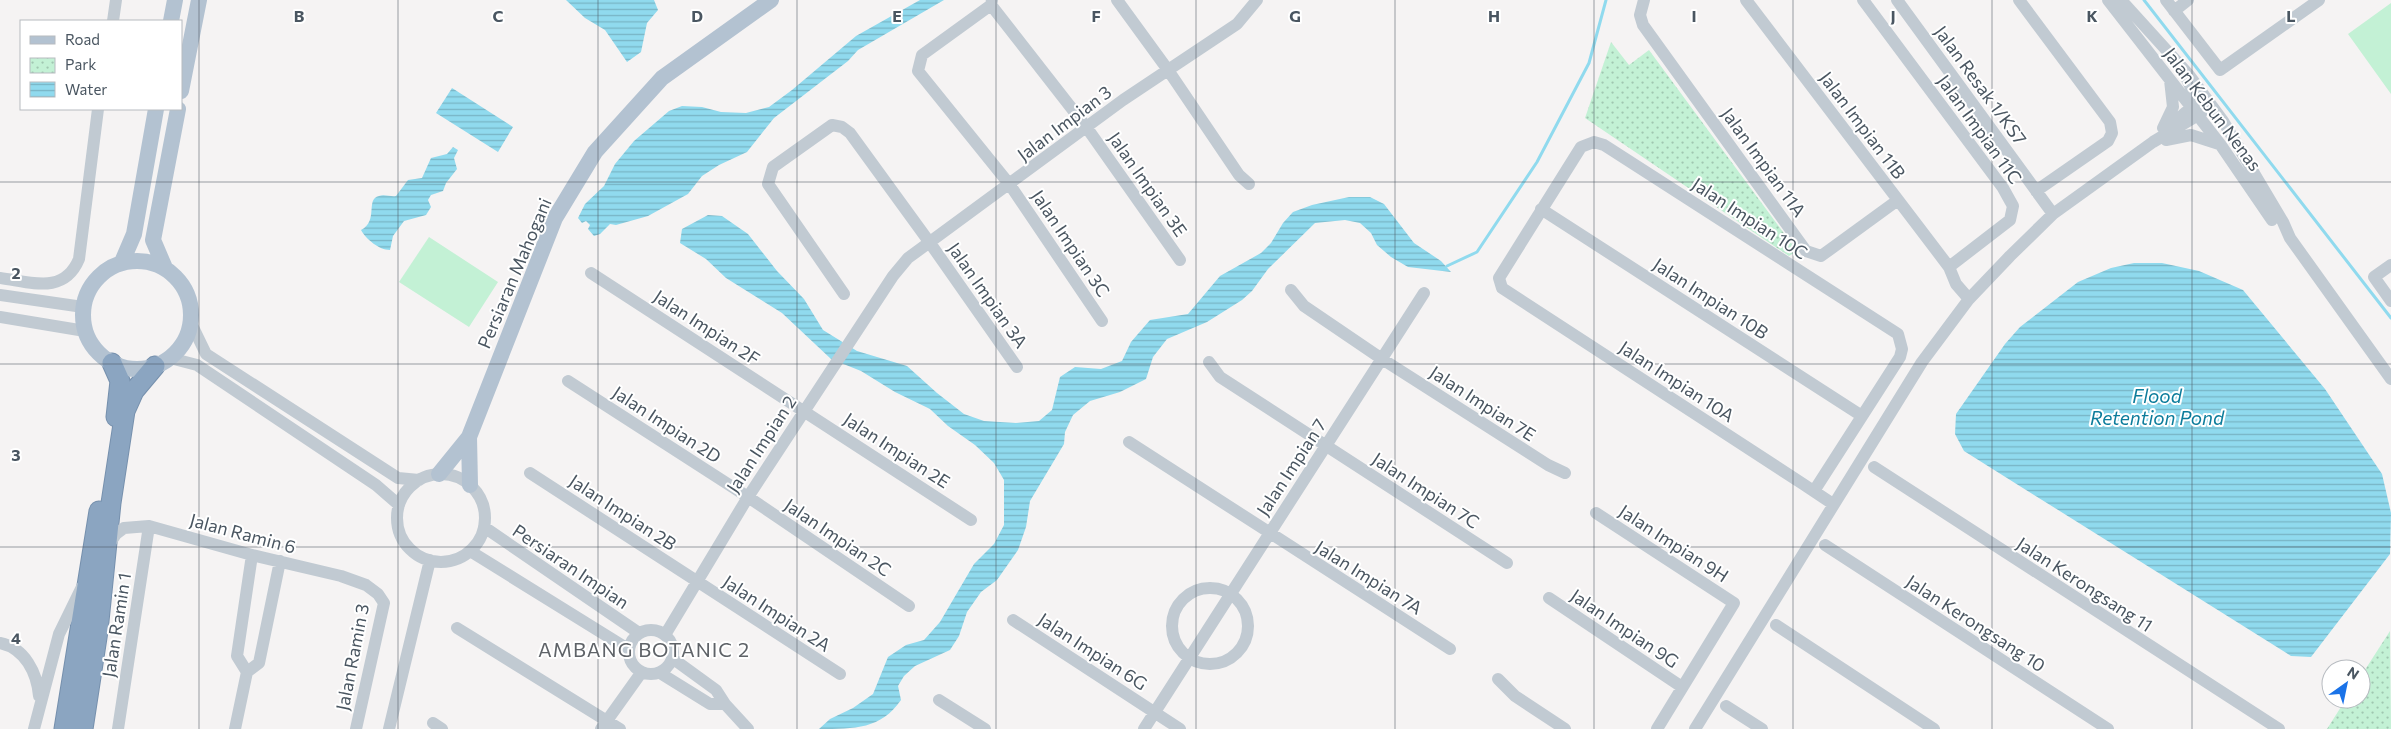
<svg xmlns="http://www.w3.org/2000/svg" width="2391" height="729" font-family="Commissioner,sans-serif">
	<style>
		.park { fill: url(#park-dots) }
		.pitch { fill: #c3f1d5 }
		.water { fill: url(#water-rules) }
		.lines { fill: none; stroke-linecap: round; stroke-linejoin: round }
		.stream { stroke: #90daee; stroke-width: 3 }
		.highway-casing { stroke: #7690ad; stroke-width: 21 }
		.minor { stroke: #c1cad2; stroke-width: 12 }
		.major { stroke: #b3c2d1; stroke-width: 16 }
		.highway { stroke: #8ba5c1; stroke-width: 19 }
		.grid { fill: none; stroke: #4a5661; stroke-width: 1; stroke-opacity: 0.55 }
		.labels { text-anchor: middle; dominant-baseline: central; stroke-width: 4; stroke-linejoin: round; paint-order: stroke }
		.street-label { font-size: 18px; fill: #4a5661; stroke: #fff }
		.water-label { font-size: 19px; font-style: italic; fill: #0c7c9b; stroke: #fff }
		.quarter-label { font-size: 20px; letter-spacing: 1px; fill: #5f6368; stroke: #fff }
		.grid-label { font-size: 16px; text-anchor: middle; font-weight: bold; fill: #4a5661; stroke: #fff; stroke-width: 4; stroke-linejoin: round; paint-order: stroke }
	</style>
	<defs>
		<pattern id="park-dots" width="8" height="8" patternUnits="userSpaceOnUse" patternTransform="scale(1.25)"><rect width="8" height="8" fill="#c3f1d5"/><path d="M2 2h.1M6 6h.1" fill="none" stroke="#a0c6b0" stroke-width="1.8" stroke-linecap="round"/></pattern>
		<pattern id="water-rules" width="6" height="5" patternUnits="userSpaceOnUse" patternTransform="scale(1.25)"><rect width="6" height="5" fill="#90daee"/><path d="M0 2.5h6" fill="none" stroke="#78b4c4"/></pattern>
	</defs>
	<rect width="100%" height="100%" fill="#f5f3f3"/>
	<!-- park -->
	<path class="park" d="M 1611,42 L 1629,65 L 1649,50 L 1797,251 L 1789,256 L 1585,118 Z
		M 2390,631 L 2391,729 L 2327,729 L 2346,699 L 2361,699 L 2361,676 Z"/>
	<!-- pitch -->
	<path class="pitch" d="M 2391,3 L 2391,94 L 2348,34 Z
		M 429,237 L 498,282 L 469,327 L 399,282 Z"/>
	<!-- water -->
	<path class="water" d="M 566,0 L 654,0 L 658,10 L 647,23 L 641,52 L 627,62 L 605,30 L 585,18 Z
		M 920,0 L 944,0 L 858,50 L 848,61 L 774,118 L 747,152 L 719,165 L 702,176 L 688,194 L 648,216 L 616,225 L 610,224 L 600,234 L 594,236 L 588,229 L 590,225 L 586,221 L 582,223 L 578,218 L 585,204 L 604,186 L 615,164 L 634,141 L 669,111 L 682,106 L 702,107 L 721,112 L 746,113 L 769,107 L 792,90 L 856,36 Z
		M 452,88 L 513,127 L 498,152 L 436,113 Z
		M 453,147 L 458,150 L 454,158 L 457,169 L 446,183 L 443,191 L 431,195 L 428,200 L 431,207 L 426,215 L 404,221 L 393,236 L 390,250 C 379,250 366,239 361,230 C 379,221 365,199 379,196 C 384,194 391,197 396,196 L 408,180 L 422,178 L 431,158 L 447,154 Z
		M 1349,197 L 1370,197 L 1384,204 L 1414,243 L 1441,261 L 1451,272 L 1408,267 L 1391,257 L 1377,245 L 1371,233 L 1360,223 L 1345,220 L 1315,223 L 1268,269 L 1252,291 L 1242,300 L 1207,322 L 1167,339 L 1153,357 L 1146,379 L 1120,392 L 1090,401 L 1073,415 L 1065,432 L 1064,444 L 1030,501 L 1026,527 L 1018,550 L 997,580 L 981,592 L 967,612 L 959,636 L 950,650 L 915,666 L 904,676 L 898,686 L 901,700 C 881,729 855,729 819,729 L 830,719 L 853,708 L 873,694 L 888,657 L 906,645 L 924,640 L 940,622 L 974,564 L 994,544 L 1004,525 L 1004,480 L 994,463 L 975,445 L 948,426 L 930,409 L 895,392 L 861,371 L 831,359 L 782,313 L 726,278 L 706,259 L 680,243 L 682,229 L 708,215 L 722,216 L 748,234 L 777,271 L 804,299 L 823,330 L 857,351 L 907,366 L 937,393 L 964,414 L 984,421 L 1016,423 L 1039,421 L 1052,410 L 1060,377 L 1075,367 L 1101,369 L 1122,361 L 1131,342 L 1150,320 L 1188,314 L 1220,276 L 1261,253 L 1271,243 L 1283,223 L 1293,212 L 1312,205 Z
		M 2134,263 L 2162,263 L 2199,271 L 2243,290 L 2325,389 L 2382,474 L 2391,513 L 2390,554 L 2311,657 L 2291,656 L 1964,451 L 1955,434 L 1956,414 L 2005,344 L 2020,327 L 2078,282 L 2111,268 Z"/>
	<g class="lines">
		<!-- stream -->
		<path class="stream" d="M 2144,0 L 2391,318
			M 1447,266 L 1477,252 L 1537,162 L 1589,63 L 1606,0"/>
		<defs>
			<path id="highway" d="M 112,363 L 120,381 L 116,417
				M 64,729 L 99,511
				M 83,729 L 98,631 L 111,503 L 125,411 L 134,391 L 155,366"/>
		</defs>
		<!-- highway casing -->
		<use href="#highway" class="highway-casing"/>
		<!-- minor -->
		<path class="minor" d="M 992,0 L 991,5 L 922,55 L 918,71 L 1010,185 L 1102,321
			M 1117,0 L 1168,70 L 1239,175 L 1249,184
			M 1644,0 L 1640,15 L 1643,25 L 1806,251 L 1821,256 L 1898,200
			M 1746,0 L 1949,267 L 1956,284 L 1969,299
			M 1863,0 L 2003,188 L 2013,206 L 2010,220 L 1949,267
			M 1897,0 L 2053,214
			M 2019,0 L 2110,122 L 2112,133 L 2108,141 L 2036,191
			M 2108,0 L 2220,144 L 2272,220
			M 2121,0 L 2189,75 L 2223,121 L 2283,222 L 2290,238 L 2391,379
			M 2166,0 L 2220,70 L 2319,0
			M 991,5 L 1087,128 L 1180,260
			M 2174,11 L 2188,0
			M 113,21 L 116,0
			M 2163,128 L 2173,107 L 2170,80
			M 2168,128 L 2186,112 L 2201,114
			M 2166,140 L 2191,135 L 2219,144
			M 1541,209 L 1862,416
			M 2391,265 L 2374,277 L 2391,301
			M 591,273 L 971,520
			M 0,278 C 31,282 64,295 79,259 L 98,109
			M 1291,290 L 1304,306 L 1382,359 L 1548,465 L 1565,473
			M 844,294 L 768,184 L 773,167 L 832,125 L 842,127 L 850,133 L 930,243 L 1017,367
			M 0,295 L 83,307
			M 0,317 L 85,331
			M 191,323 L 206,354 L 398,478 L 419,480
			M 170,358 L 197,365 L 376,485 L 399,505
			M 1209,362 L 1220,377 L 1507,563
			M 568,381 L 748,497 L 909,606
			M 1129,442 L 1450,649
			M 1874,467 L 2279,729
			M 530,473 L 840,674
			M397 518a44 44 0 1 1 88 0a44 44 0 1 1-88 0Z
			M 1814,491 L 1900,357 L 1902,349 L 1898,334 L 1604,145 L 1594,142 L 1581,147 L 1499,278 L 1502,288 L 1803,484 L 1833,504
			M 1596,513 L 1734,603 L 1657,729
			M 484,527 L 639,633
			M 1825,545 L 2108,729
			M 108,546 L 116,534 L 124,528 L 149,526 L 252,555 L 341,576 L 366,585 L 378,594 L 384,603 L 356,729
			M 470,551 L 628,649
			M1172 626a38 38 0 1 1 76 0a38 38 0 1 1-76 0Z
			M 1549,598 L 1682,687
			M 1013,620 L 1180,729
			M 1776,625 L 1934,729
			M 457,628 L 620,729
			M629 652a22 22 0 1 1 44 0a22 22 0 1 1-44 0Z
			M 665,635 L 748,497 L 893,276 L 908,258 L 1123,100 L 1237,24 L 1257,0
			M 0,643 C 25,648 37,673 39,696
			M 672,658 L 716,690 L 725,704 L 748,729
			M 247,672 L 237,656 L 252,555
			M 660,673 L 710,704 L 725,704
			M 1498,679 L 1515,696 L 1565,729
			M 939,700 L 985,729
			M 1726,706 L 1762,729
			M 433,723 L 442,729
			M 34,729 L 59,634 L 82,587
			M 118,729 L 149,526
			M 235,729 L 247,672 L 259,663 L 280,561
			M 389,729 L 430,560
			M 601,729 L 641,673
			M 1144,729 L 1424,293
			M 1695,729 L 1922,362 L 1969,299 L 2010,256 L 2053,214 L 2153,142 L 2193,118 L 2196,98 L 2179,63"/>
		<!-- major -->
		<path class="major" d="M 171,21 L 175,0
			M 181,91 L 199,0
			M83 315a54 54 0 1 1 108 0a54 54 0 1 1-108 0Z
			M 122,262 L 134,234 L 156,109
			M 165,268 L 153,240 L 178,109
			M 469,437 L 470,485
			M 439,474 L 469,437 L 555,218 L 595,152 L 662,78 L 771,0"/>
		<!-- highway -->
		<use href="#highway" class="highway"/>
	</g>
	<!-- grid -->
	<path class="grid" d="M 199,0 L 199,729M 398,0 L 398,729M 598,0 L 598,729M 797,0 L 797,729M 996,0 L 996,729M 1196,0 L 1196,729M 1395,0 L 1395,729M 1594,0 L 1594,729M 1793,0 L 1793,729M 1992,0 L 1992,729M 2192,0 L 2192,729M 0,182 L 2391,182M 0,364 L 2391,364M 0,547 L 2391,547"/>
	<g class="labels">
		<!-- street labels -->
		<g class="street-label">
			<text transform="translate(1981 85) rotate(54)">Jalan Resak 1/KS7</text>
			<text transform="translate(2213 109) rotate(53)">Jalan Kebun Nenas</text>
			<text transform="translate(1064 123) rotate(-37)">Jalan Impian 3</text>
			<text transform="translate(1863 125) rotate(53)">Jalan Impian 11B</text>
			<text transform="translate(1980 129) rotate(54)">Jalan Impian 11C</text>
			<text transform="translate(1764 162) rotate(54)">Jalan Impian 11A</text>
			<text transform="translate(1148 184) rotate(55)">Jalan Impian 3E</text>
			<text transform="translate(1750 218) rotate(33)">Jalan Impian 10C</text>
			<text transform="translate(1071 243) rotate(56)">Jalan Impian 3C</text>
			<text transform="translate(514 273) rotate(-67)">Persiaran Mahogani</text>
			<text transform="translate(988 295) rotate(55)">Jalan Impian 3A</text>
			<text transform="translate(1711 298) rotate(33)">Jalan Impian 10B</text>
			<text transform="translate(707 327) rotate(33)">Jalan Impian 2F</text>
			<text transform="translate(1677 381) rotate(33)">Jalan Impian 10A</text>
			<text transform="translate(1483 403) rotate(33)">Jalan Impian 7E</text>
			<text transform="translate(667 424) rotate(33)">Jalan Impian 2D</text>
			<text transform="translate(761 444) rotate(-57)">Jalan Impian 2</text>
			<text transform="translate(897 450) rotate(33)">Jalan Impian 2E</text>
			<text transform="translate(1291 467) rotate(-57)">Jalan Impian 7</text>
			<text transform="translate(1426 490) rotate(33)">Jalan Impian 7C</text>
			<text transform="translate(623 512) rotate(33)">Jalan Impian 2B</text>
			<text transform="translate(243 533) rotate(15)">Jalan Ramin 6</text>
			<text transform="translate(838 537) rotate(34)">Jalan Impian 2C</text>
			<text transform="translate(1674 543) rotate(33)">Jalan Impian 9H</text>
			<text transform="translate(571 566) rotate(34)">Persiaran Impian</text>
			<text transform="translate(1369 577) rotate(32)">Jalan Impian 7A</text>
			<text transform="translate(2085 584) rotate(33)">Jalan Kerongsang 11</text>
			<text transform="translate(777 613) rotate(33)">Jalan Impian 2A</text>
			<text transform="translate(1976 623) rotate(33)">Jalan Kerongsang 10</text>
			<text transform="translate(116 625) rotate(-81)">Jalan Ramin 1</text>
			<text transform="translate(1625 628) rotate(34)">Jalan Impian 9G</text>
			<text transform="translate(1093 651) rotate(33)">Jalan Impian 6G</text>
			<text transform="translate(352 657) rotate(-79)">Jalan Ramin 3</text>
		</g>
		<!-- water labels -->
		<g class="water-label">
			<text x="2157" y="395">Flood<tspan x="2157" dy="22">Retention Pond</tspan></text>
		</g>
		<!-- quarter labels -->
		<g class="quarter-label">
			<text x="644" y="649">AMBANG BOTANIC 2</text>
		</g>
	</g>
	<g class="grid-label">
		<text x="299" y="22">B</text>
		<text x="498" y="22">C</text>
		<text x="697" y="22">D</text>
		<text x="897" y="22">E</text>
		<text x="1096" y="22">F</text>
		<text x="1295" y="22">G</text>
		<text x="1494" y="22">H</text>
		<text x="1694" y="22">I</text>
		<text x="1893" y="22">J</text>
		<text x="2092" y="22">K</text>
		<text x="2291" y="22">L</text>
		<text x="16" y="279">2</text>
		<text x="16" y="461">3</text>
		<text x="16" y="644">4</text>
	</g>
	<!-- legend -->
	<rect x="20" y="20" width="162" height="90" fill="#ffffff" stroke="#b7bbc0"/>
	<rect x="30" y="36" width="25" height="8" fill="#b3c2d1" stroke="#b7bbc0"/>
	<text x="65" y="45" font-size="15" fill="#4a5661">Road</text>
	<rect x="30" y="58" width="25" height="15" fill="url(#park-dots)" stroke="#b7bbc0"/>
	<text x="65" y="70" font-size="15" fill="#4a5661">Park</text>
	<rect x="30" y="82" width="25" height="15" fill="url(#water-rules)" stroke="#b7bbc0"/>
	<text x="65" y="95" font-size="15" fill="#4a5661">Water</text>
	<!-- north arrow -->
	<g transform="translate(2346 684) rotate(33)"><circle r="24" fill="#ffffff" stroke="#b7bbc0"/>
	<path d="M0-4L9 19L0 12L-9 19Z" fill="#1a73e8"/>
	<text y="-8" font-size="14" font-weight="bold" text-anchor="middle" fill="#4a5661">N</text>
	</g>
</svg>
